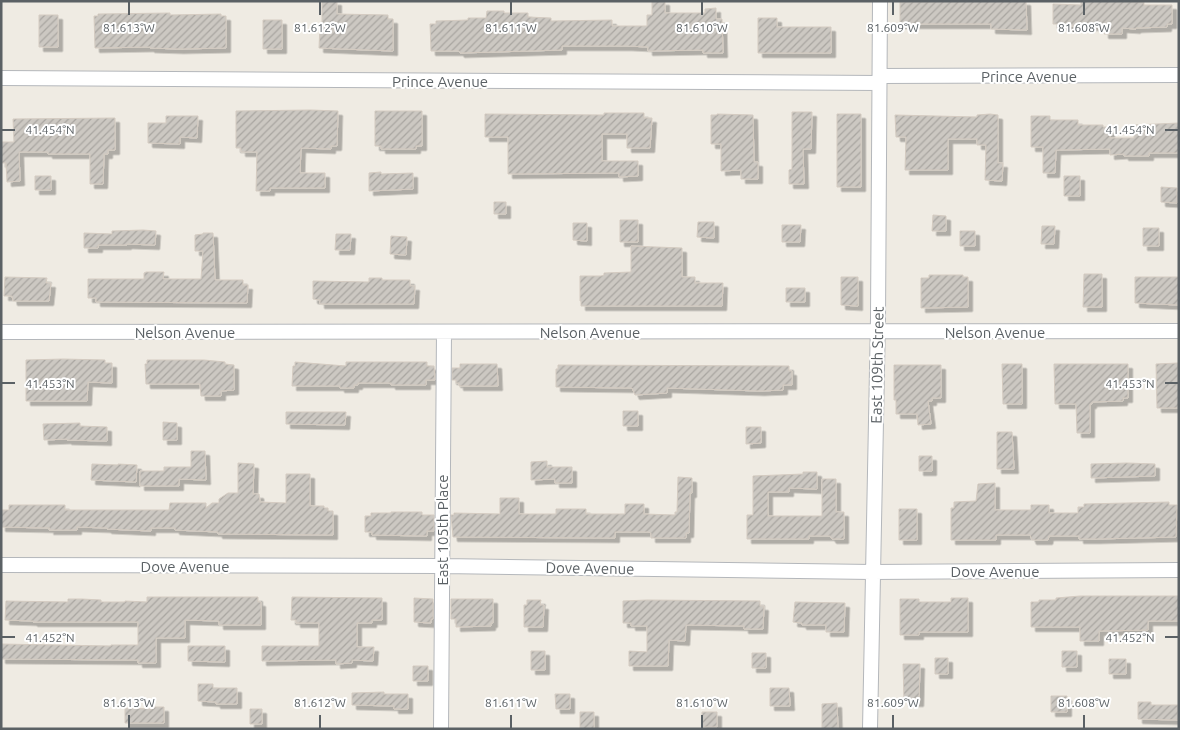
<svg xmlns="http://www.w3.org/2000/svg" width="1180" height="730" font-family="Ubuntu,sans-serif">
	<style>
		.building { fill: url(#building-hatch); stroke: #d4cbc1; filter: url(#shadow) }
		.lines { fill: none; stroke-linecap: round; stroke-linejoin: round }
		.minor-casing { stroke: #b4b7bb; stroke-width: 16 }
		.minor { stroke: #fff; stroke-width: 14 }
		.ticks { fill: none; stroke: #5b6165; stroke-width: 2 }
		.labels { text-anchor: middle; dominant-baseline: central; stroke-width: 4; stroke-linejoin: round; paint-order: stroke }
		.street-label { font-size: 15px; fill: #5b6165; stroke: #fff }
		.ticks-label { font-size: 12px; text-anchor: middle; fill: #5b6165; stroke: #fff; stroke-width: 4; stroke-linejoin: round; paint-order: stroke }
	</style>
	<defs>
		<pattern id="building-hatch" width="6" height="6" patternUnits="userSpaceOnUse" patternTransform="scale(1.25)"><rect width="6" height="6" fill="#ccc8c2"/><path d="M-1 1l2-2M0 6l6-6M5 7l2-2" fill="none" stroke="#a9a6a1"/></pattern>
		<filter id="shadow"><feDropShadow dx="4.5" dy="4.5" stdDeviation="0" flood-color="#0004"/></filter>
	</defs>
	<rect width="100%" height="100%" fill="#efebe3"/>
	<!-- building -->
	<path class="building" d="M 322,1 L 337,1 L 337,14 L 388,15 L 388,19 L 393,19 L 393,51 L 319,48 L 320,24 L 322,24 Z
		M 652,1 L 665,1 L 665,13 L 705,13 L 705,9 L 716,8 L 716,19 L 722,19 L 723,53 L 703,53 L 703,50 L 648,51 L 648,47 L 628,46 L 562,46 L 562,50 L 460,53 L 459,51 L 431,51 L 430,24 L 436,24 L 436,21 L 468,20 L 468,18 L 486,18 L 487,11 L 504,11 L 504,13 L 528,13 L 528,17 L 551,18 L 551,21 L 612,20 L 612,26 L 647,26 L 647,15 L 652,15 Z
		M 1026,1 L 1027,30 L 991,29 L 991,24 L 900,24 L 900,2 Z
		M 1081,1 L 1144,2 L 1144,5 L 1172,5 L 1172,24 L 1167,24 L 1167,27 L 1136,28 L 1136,29 L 1122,28 L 1122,34 L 1104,34 L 1104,26 L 1061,26 L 1061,24 L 1053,24 L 1053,4 L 1081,5 Z
		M 170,13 L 170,15 L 221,14 L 221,16 L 226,16 L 226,48 L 179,49 L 150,48 L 150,47 L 95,48 L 94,16 L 98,16 L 98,14 Z
		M 39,15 L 58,15 L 58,47 L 39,47 Z
		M 758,18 L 777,18 L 777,27 L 831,27 L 831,53 L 758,53 Z
		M 263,20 L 282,20 L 282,49 L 263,49 Z
		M 311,110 L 338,111 L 337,146 L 331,146 L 331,149 L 301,148 L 300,173 L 325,173 L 325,188 L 270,188 L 270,191 L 256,191 L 257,152 L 241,152 L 241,148 L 236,148 L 236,111 Z
		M 375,111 L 422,111 L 422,146 L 416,146 L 416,149 L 381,149 L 381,146 L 375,146 Z
		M 792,112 L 812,112 L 811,149 L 803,149 L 804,184 L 789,184 L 789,170 L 792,169 Z
		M 604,113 L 644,113 L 644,118 L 652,118 L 650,148 L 627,148 L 627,134 L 602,134 L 602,161 L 638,161 L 638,176 L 619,177 L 619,173 L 508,174 L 508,137 L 485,137 L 485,114 L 604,115 Z
		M 717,114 L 753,115 L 754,162 L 758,162 L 758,179 L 741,179 L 741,170 L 721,171 L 721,144 L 711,144 L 711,115 L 717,115 Z
		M 837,114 L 861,114 L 861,187 L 837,187 Z
		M 990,114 L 998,115 L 998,163 L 1003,163 L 1002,181 L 985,180 L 986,145 L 977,145 L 977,139 L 948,139 L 948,170 L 905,170 L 906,137 L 896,137 L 895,115 L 977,117 L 977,115 Z
		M 166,116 L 198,116 L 197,138 L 180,137 L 180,144 L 148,143 L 148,123 L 166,123 Z
		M 1031,116 L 1050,116 L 1050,120 L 1078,120 L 1078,125 L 1103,125 L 1103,127 L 1110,127 L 1110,138 L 1134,138 L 1134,125 L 1179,123 L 1179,153 L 1149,153 L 1149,156 L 1124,156 L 1124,154 L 1110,155 L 1110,149 L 1056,150 L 1055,173 L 1043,173 L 1043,147 L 1031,147 Z
		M 115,118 L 115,150 L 108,150 L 108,154 L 104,154 L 103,184 L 90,184 L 90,154 L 48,154 L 48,152 L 19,152 L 20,181 L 7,182 L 6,163 L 1,163 L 1,142 L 14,142 L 13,119 Z
		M 381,172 L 381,174 L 413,173 L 413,189 L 369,191 L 369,173 Z
		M 35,176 L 51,176 L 51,190 L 35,190 Z
		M 1064,176 L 1080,176 L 1080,196 L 1064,196 Z
		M 1161,187 L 1177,188 L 1177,203 L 1161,202 Z
		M 494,202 L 506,202 L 506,214 L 494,214 Z
		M 933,215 L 946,216 L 946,231 L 932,231 Z
		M 620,220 L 638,220 L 638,242 L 620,242 Z
		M 698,222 L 714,222 L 714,238 L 697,237 Z
		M 573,223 L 587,223 L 587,241 L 573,240 Z
		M 782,225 L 801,225 L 800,242 L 782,242 Z
		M 1042,226 L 1055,226 L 1054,244 L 1041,244 Z
		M 1143,228 L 1159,228 L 1159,246 L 1143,246 Z
		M 143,230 L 156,231 L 155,245 L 127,244 L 127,245 L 98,245 L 98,248 L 84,248 L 84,233 L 112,234 L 112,231 Z
		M 960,231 L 975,231 L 975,246 L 960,246 Z
		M 203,233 L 213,233 L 215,280 L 243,280 L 243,285 L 248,285 L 247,303 L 96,302 L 96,298 L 88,298 L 88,279 L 144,279 L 144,273 L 146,272 L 164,272 L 163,279 L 201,279 L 203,251 L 195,251 L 195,235 L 203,234 Z
		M 336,234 L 351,234 L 350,250 L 335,250 Z
		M 391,236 L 407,237 L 406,255 L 390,254 Z
		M 631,246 L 682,248 L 682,277 L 695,277 L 695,283 L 723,283 L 722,306 L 581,306 L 581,301 L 580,301 L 580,276 L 601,276 L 604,275 L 604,273 L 631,272 Z
		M 1084,274 L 1102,274 L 1102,307 L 1083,307 Z
		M 929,275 L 963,275 L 963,277 L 968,277 L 968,307 L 921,308 L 921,278 L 929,278 Z
		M 5,277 L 47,278 L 46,283 L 51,283 L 49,301 L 13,301 L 12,296 L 4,296 Z
		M 841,277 L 858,277 L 858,306 L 841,305 Z
		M 1135,277 L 1179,277 L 1179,305 L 1135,303 Z
		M 369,278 L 382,278 L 382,280 L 410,280 L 410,286 L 415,286 L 414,304 L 320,304 L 320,300 L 313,299 L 313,281 L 369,282 Z
		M 786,288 L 805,288 L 805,302 L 786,302 Z
		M 63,359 L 105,360 L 105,363 L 112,363 L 112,383 L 88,382 L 87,401 L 26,401 L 26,360 Z
		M 147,360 L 204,360 L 225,362 L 225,364 L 234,365 L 234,390 L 221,391 L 221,396 L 201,396 L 200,384 L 146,384 L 145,364 L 147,364 Z
		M 295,362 L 346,366 L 346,362 L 427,362 L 427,366 L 434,366 L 435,380 L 426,380 L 426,385 L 391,385 L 391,383 L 358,383 L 358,385 L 354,385 L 354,388 L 340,388 L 340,386 L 292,386 L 293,366 L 295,366 Z
		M 1178,363 L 1179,408 L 1157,408 L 1156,364 Z
		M 460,364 L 497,364 L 498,386 L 459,386 L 459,383 L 456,383 L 456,380 L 452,380 L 452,368 L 460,368 Z
		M 1002,364 L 1022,364 L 1022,404 L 1003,404 Z
		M 1054,364 L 1128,364 L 1128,398 L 1123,398 L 1123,401 L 1092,402 L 1092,404 L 1090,404 L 1090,433 L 1077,433 L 1076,404 L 1055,404 Z
		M 558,365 L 789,366 L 789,371 L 792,371 L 792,385 L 783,385 L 783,390 L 760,391 L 667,388 L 667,393 L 635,395 L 632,388 L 556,387 L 556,369 L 558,369 Z
		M 894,365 L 941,365 L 941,398 L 932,398 L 932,401 L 928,401 L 931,424 L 918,425 L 917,414 L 896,414 L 896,400 L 894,400 Z
		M 623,411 L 638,411 L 638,426 L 623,426 Z
		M 286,412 L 346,412 L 345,425 L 286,424 Z
		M 163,422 L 177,423 L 177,440 L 163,440 Z
		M 80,423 L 80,426 L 107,427 L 107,441 L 67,440 L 67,439 L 44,440 L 43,424 Z
		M 746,427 L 761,427 L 761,443 L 746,444 Z
		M 997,432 L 1012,432 L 1014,469 L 997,469 Z
		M 191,451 L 205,451 L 206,480 L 179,479 L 179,486 L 140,486 L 140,471 L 164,471 L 164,467 L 191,467 Z
		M 919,456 L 932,456 L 932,471 L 919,471 Z
		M 547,461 L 547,467 L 572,467 L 572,483 L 555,483 L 555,479 L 531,480 L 531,462 Z
		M 238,463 L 254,464 L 253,494 L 259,494 L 260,502 L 286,503 L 286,474 L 310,474 L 310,506 L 324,506 L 324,508 L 328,508 L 328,511 L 333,511 L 333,535 L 218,534 L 218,532 L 175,530 L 175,528 L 151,528 L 151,531 L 107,529 L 107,528 L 77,527 L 77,530 L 49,530 L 50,528 L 1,527 L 1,510 L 9,510 L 9,505 L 65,505 L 65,510 L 169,510 L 170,503 L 206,503 L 206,508 L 212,503 L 219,503 L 219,499 L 228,493 L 238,493 Z
		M 1127,463 L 1155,464 L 1155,476 L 1091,478 L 1091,464 Z
		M 92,464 L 118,465 L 118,464 L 137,465 L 136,482 L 91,480 Z
		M 803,472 L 817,472 L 817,489 L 789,488 L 789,492 L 768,492 L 768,516 L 822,516 L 822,479 L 836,479 L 836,512 L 844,512 L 844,539 L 832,539 L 830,536 L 809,536 L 809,539 L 747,539 L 747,515 L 753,515 L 753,476 L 803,474 Z
		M 678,477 L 692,478 L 692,493 L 690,493 L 689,533 L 686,533 L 686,538 L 651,538 L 651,533 L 648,532 L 615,532 L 615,538 L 453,537 L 451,515 L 454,515 L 454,513 L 500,514 L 500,498 L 519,498 L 519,514 L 556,514 L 556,509 L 586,509 L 586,514 L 625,514 L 625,504 L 644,504 L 644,514 L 675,515 L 675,512 L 677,512 Z
		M 995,483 L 995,510 L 1031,510 L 1031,505 L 1049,505 L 1049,513 L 1078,513 L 1078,507 L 1084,507 L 1084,504 L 1169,502 L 1169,505 L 1177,505 L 1176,537 L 1096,539 L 1079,539 L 1079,536 L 1049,536 L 1048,540 L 1032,540 L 1030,535 L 996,535 L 996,540 L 951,540 L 951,508 L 954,508 L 954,502 L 976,501 L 978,484 Z
		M 899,509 L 917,509 L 917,540 L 899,540 Z
		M 391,512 L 422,512 L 422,515 L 434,515 L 434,531 L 427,531 L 427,536 L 372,535 L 372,532 L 365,532 L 365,516 L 371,516 L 371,513 L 391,513 Z
		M 1080,596 L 1179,596 L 1179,621 L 1148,621 L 1148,630 L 1099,631 L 1099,641 L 1080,641 L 1080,627 L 1031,627 L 1031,602 L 1039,602 L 1039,600 L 1056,600 L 1056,598 Z
		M 147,597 L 258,597 L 258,602 L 261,602 L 261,625 L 219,625 L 219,621 L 185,620 L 185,638 L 156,638 L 156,663 L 138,663 L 138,660 L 1,659 L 1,644 L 111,646 L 111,645 L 138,645 L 138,622 L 33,622 L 33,621 L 5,620 L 6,601 L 68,602 L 68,599 L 82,599 L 101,600 L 101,602 L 125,602 L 125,601 L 147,602 Z
		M 292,597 L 382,598 L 382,620 L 372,620 L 372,623 L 357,623 L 357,647 L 374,647 L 373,661 L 352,660 L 352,663 L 336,664 L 336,660 L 262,661 L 262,646 L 319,646 L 319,623 L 296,623 L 296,620 L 291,620 Z
		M 414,598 L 433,599 L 433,619 L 431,619 L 431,623 L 414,622 Z
		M 951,598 L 968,598 L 968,632 L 919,632 L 919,635 L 900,635 L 900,599 L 919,599 L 919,602 L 951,602 Z
		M 451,599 L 493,599 L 493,623 L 491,623 L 491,626 L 456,627 L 456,619 L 451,619 Z
		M 527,600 L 541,600 L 540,605 L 544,605 L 543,627 L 524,627 L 524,605 L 527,605 Z
		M 647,600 L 760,601 L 760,606 L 764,606 L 763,629 L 744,629 L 744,626 L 686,625 L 685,641 L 669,640 L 668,666 L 629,666 L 629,651 L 647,652 L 647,626 L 631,626 L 631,623 L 623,623 L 623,601 Z
		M 795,602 L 845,603 L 844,632 L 826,632 L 826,625 L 802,625 L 802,623 L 793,622 Z
		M 188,646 L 225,646 L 225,662 L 188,661 Z
		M 531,651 L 545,651 L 545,670 L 531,670 Z
		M 1062,651 L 1077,651 L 1077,667 L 1062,667 Z
		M 752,653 L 766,653 L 766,668 L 752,668 Z
		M 935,658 L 948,658 L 948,674 L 935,674 Z
		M 1109,659 L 1126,659 L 1126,674 L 1109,674 Z
		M 903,664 L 920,664 L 919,702 L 904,702 Z
		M 413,666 L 428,666 L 428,681 L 413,681 Z
		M 198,684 L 213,684 L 213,688 L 237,688 L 237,704 L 216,704 L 216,702 L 198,701 Z
		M 770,688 L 789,688 L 790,706 L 770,706 Z
		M 384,692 L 384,694 L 408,694 L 408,709 L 394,709 L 394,706 L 352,705 L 352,693 Z
		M 555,694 L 570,694 L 570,709 L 556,709 Z
		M 1051,696 L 1067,696 L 1067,712 L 1051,712 Z
		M 1138,702 L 1151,702 L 1151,705 L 1178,705 L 1178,720 L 1138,719 Z
		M 837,703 L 838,729 L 822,729 L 822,704 Z
		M 152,707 L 164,707 L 164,723 L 125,723 L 125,708 L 152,709 Z
		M 250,709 L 262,709 L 262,724 L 250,724 Z
		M 580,712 L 594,712 L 594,729 L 580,729 Z
		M 702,712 L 717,712 L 717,727 L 702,727 Z"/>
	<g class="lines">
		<defs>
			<path id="minor" d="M 880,76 L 1179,75
				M 1,78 L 879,83
				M 1,332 L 1179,331
				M 1,565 L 442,566 L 872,572 L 1179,570
				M 441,729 L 444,332
				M 870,729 L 878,318 L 880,1"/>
		</defs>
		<!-- minor casing -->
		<use href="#minor" class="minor-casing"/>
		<!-- minor -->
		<use href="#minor" class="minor"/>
	</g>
	<!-- ticks -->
	<path class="ticks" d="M 129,2 L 129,15M 320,2 L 320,15M 511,2 L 511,15M 702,2 L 702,15M 893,2 L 893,15M 1084,2 L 1084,15M 2,130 L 15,130M 1165,130 L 1178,130M 2,383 L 15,383M 1165,383 L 1178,383M 2,637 L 15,637M 1165,637 L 1178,637M 129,715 L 129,728M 320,715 L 320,728M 511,715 L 511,728M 702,715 L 702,728M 893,715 L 893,728M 1084,715 L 1084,728"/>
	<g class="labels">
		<!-- street labels -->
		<g class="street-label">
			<text x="1029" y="76">Prince Avenue</text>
			<text x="440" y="81">Prince Avenue</text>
			<text x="185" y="332">Nelson Avenue</text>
			<text x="590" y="332">Nelson Avenue</text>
			<text x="995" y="332">Nelson Avenue</text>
			<text transform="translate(877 365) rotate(-89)">East 109th Street</text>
			<text transform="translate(442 530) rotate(-90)">East 105th Place</text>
			<text x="185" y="566">Dove Avenue</text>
			<text transform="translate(590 568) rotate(1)">Dove Avenue</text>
			<text x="995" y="571">Dove Avenue</text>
		</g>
	</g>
	<g class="ticks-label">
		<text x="129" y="32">81.613°W</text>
		<text x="320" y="32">81.612°W</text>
		<text x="511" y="32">81.611°W</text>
		<text x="702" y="32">81.610°W</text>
		<text x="893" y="32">81.609°W</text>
		<text x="1084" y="32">81.608°W</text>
		<text x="50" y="134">41.454°N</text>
		<text x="1130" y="134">41.454°N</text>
		<text x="50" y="388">41.453°N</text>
		<text x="1130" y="388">41.453°N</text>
		<text x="50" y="642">41.452°N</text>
		<text x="1130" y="642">41.452°N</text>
		<text x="129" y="707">81.613°W</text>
		<text x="320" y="707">81.612°W</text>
		<text x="511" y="707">81.611°W</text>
		<text x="702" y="707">81.610°W</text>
		<text x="893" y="707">81.609°W</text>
		<text x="1084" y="707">81.608°W</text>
	</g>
	<!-- border -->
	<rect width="1180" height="730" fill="none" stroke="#5b6165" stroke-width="5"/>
</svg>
